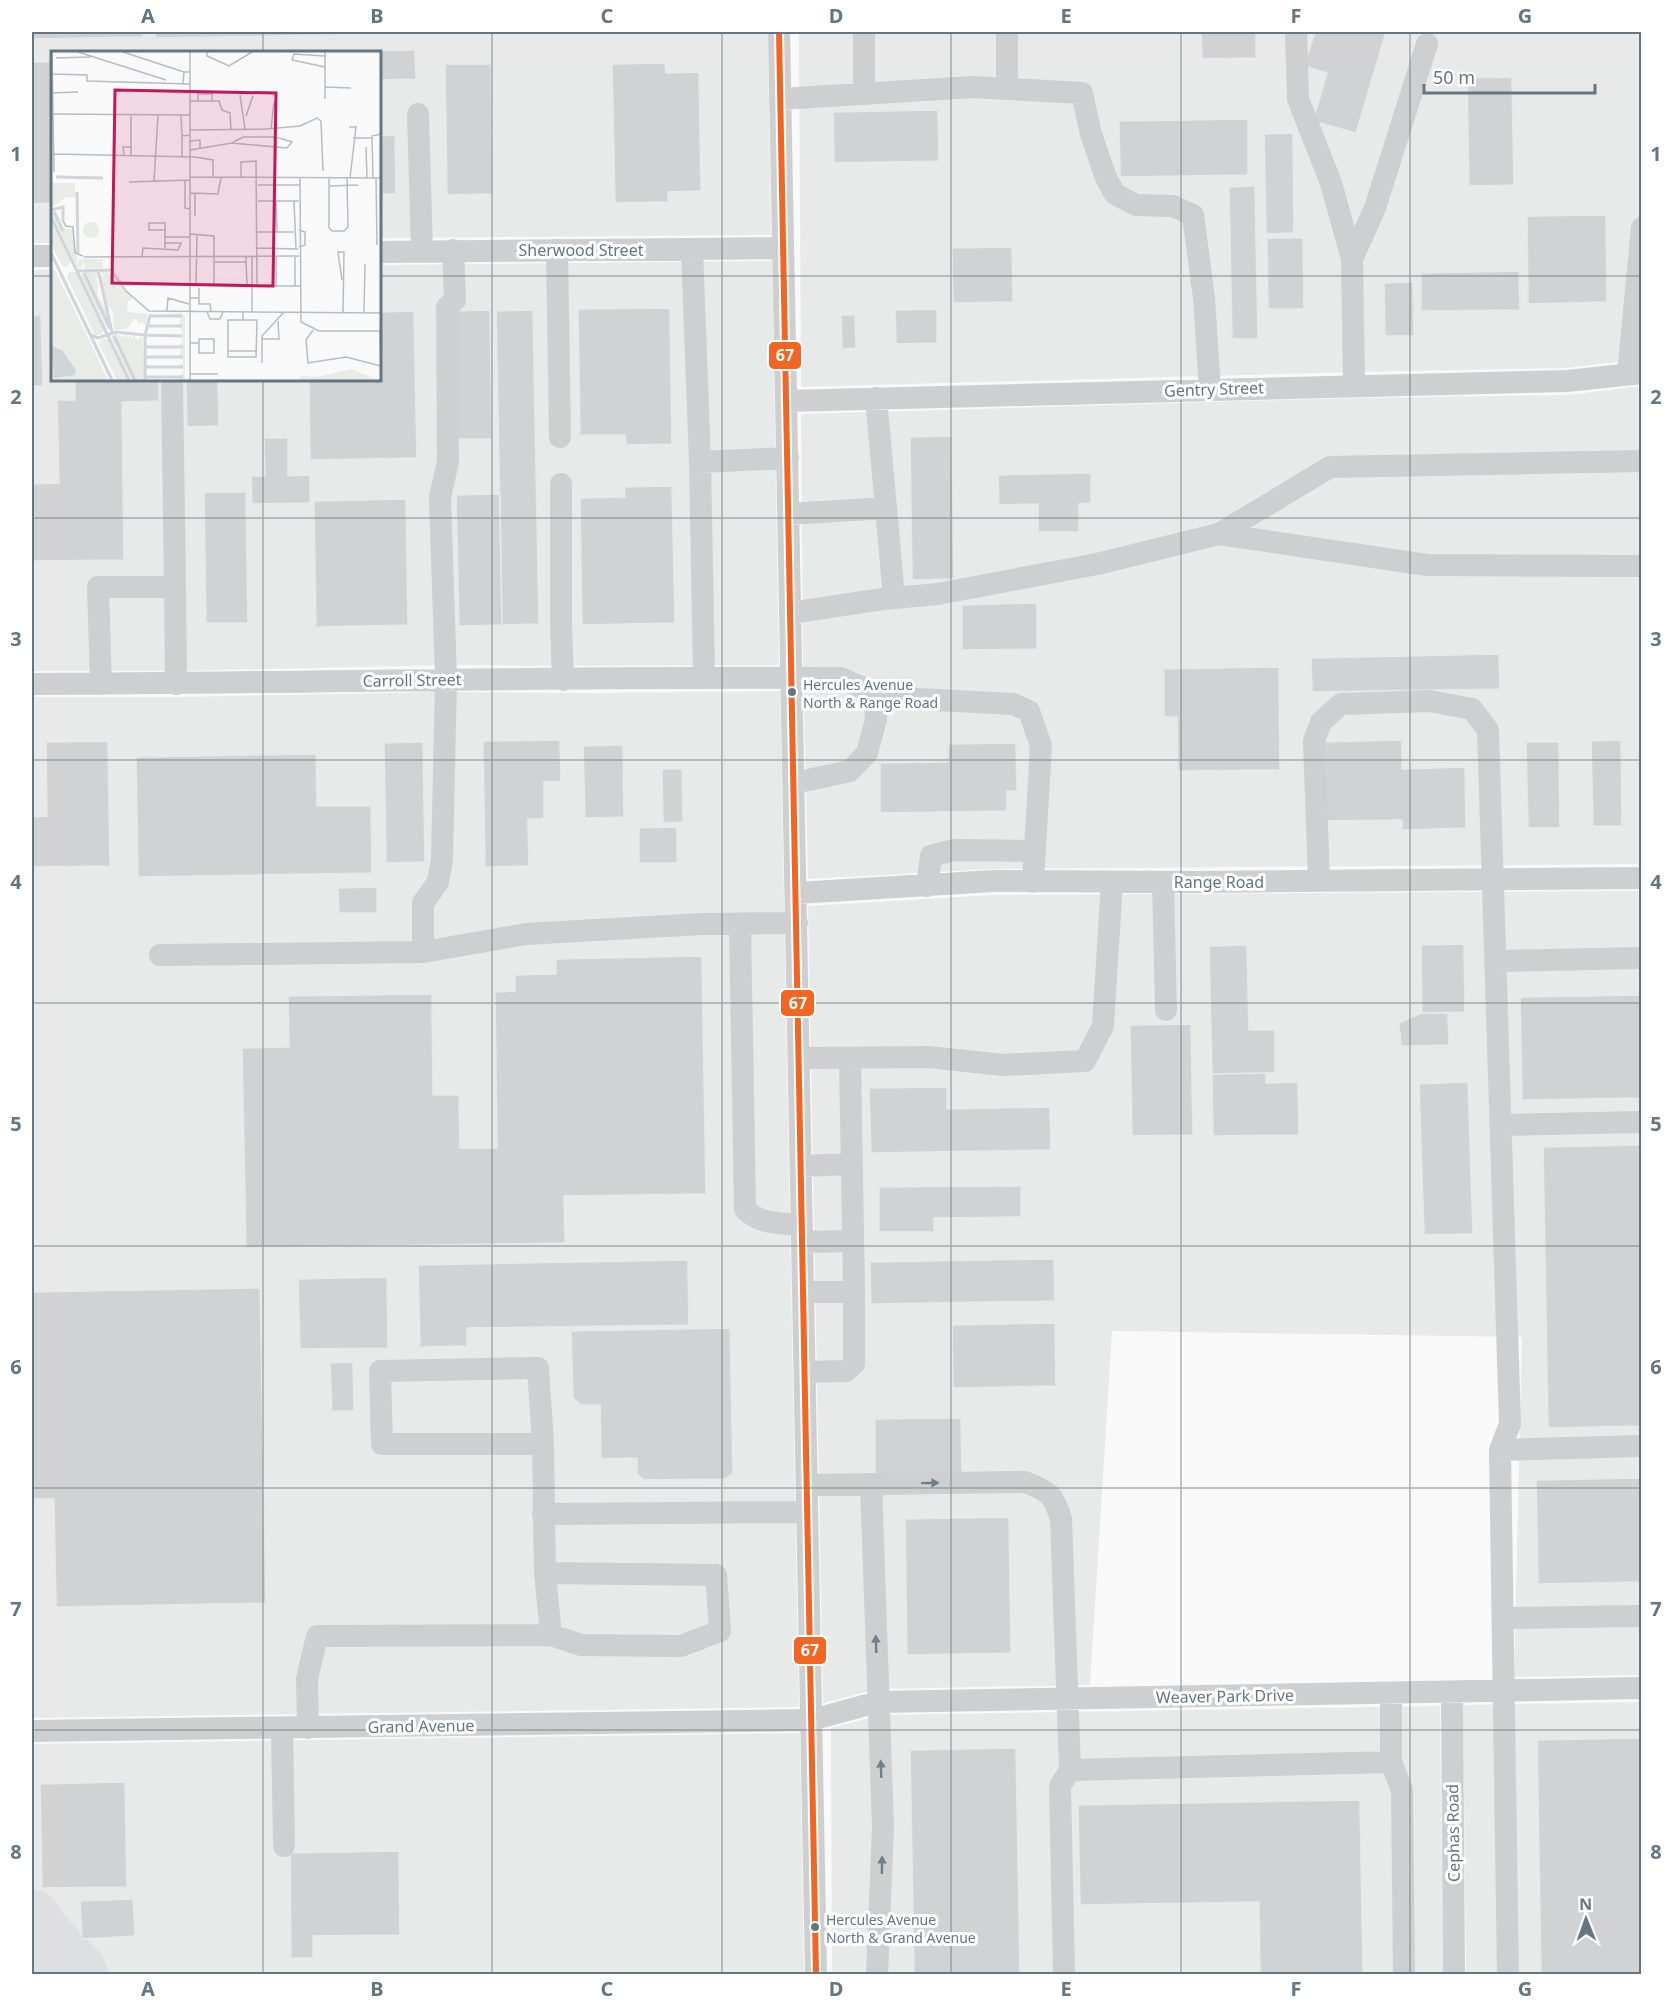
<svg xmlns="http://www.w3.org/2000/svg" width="1673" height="2006" font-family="'Noto Sans',sans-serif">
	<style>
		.built { fill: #e8e9e9 }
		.green { fill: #e8ebe6 }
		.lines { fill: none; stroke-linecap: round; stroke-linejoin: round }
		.taxiway { stroke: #dedfe0; stroke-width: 62 }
		.building { fill: #d0d2d3; stroke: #e8e8e8; stroke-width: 1.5 }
		.minor { stroke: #cecfd0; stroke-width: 22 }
		.bus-1-casing { stroke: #fff; stroke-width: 10 }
		.bus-1 { stroke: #f26522; stroke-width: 6 }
		.oneway { fill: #707f8b }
		.grid { fill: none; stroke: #657683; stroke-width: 1.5; stroke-opacity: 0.55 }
		.bus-dot { fill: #657683; stroke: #fff; stroke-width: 2 }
		.labels { text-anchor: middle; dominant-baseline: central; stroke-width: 6; stroke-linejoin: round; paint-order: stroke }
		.bus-label { font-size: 14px; fill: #657683; stroke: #fff; text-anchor: start }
		.street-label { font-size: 16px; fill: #657683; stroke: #fff }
		.inset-river { fill: none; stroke: #ced6d9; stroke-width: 3 }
		.inset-road { fill: none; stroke: #b5bdc3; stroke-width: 1.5 }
		.view { fill: #c2185b; fill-opacity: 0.15; stroke: #c2185b; stroke-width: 3 }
		.inset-edge { fill: none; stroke: #657683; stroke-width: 3 }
		.line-badge { stroke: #fff; stroke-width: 2 }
		.badge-label { font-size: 16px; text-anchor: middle; font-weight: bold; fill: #fff }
		.neatline { fill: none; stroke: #657683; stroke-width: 2 }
		.grid-label { font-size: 20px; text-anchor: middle; font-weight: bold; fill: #657683 }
	</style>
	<rect width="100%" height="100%" fill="#f9f9f9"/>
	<!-- built -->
	<path class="built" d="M 32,32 L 768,32 L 771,235 L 380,238 L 380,52 L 52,52 L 52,243 L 32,243 Z
		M 799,32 L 1641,32 L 1641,359 L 1567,368 L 1354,372 L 801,387 Z
		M 772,261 L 779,665 L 563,666 L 445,665 L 176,671 L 32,671 L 32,270 L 52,269 L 52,380 L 380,380 L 380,265 Z
		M 1641,386 L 1641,864 L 992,869 L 808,879 L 803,662 L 801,414 L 1354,398 L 1568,395 Z
		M 780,691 L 799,1707 L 32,1718 L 32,697 L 176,697 L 446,692 L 590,693 Z
		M 1641,891 L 1641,1675 L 1514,1677 L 1522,1337 L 1112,1331 L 1090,1685 L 878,1689 L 823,1703 L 808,906 L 993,895 Z
		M 1641,1702 L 1641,1974 L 1466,1974 L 1463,1705 Z
		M 1440,1706 L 1443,1974 L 832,1974 L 831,1728 L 880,1715 Z
		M 800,1733 L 804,1974 L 32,1974 L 32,1744 Z"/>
	<!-- green -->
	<path class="green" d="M 32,1941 L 34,1945 L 62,1974 L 32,1974 Z"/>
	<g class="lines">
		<!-- taxiway -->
		<path class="taxiway" d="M 32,1921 L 37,1931 L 77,1974"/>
	</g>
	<!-- building -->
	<path class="building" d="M 32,32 L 143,32 L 143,37 L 32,39 Z
		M 155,32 L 398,32 L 398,34 L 155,38 Z
		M 1201,32 L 1256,32 L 1256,58 L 1202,59 Z
		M 1315,32 L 1386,32 L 1356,133 L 1313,121 L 1327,73 L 1304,66 Z
		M 290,49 L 290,52 L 242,52 L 242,50 Z
		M 415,50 L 416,79 L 380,80 L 380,52 L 301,52 Z
		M 32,62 L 52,62 L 52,203 L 32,204 Z
		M 665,63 L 666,73 L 699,72 L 701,191 L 668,192 L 668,202 L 615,203 L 612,64 Z
		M 445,64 L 491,64 L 493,194 L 447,195 Z
		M 1512,77 L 1514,185 L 1469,186 L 1467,78 Z
		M 938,110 L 939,161 L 834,163 L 833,112 Z
		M 1248,119 L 1248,175 L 1120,177 L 1119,121 Z
		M 1293,133 L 1294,233 L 1266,234 L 1264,134 Z
		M 395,135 L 396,194 L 380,194 L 380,136 Z
		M 1255,186 L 1258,339 L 1232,339 L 1229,187 Z
		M 1606,215 L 1607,302 L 1528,304 L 1527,216 Z
		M 1267,238 L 1303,238 L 1304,309 L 1268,309 Z
		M 1012,247 L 1013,302 L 953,303 L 952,248 Z
		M 1519,271 L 1520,310 L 1421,311 L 1421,273 Z
		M 1413,282 L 1414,336 L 1385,336 L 1384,283 Z
		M 670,308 L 672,444 L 626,445 L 625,435 L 580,435 L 578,309 Z
		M 937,309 L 937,343 L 896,344 L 895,310 Z
		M 490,310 L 492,439 L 452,439 L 450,311 Z
		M 533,310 L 539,624 L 502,625 L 496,311 Z
		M 414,311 L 417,458 L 310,460 L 309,380 L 380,380 L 380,312 Z
		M 32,315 L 41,315 L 43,386 L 32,386 Z
		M 841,315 L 855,315 L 856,348 L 842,349 Z
		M 75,380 L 159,380 L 159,401 L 122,402 L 124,560 L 32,561 L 32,484 L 59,483 L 57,400 L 75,400 Z
		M 186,380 L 218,380 L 219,426 L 187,427 Z
		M 952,436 L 954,579 L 912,580 L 910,437 Z
		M 264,438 L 288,438 L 288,476 L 310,475 L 310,503 L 252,504 L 251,476 L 265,476 Z
		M 1091,473 L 1091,503 L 1079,504 L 1079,532 L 1038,532 L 1038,504 L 999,505 L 998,475 Z
		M 672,486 L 675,623 L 582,625 L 580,498 L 625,497 L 624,487 Z
		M 204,492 L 246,492 L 248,623 L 206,623 Z
		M 500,494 L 502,625 L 459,626 L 456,495 Z
		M 406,499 L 408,625 L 316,627 L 314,501 Z
		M 1037,603 L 1037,649 L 962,650 L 962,605 Z
		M 1499,654 L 1500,689 L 1312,692 L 1311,658 Z
		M 1279,667 L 1280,770 L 1178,771 L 1177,717 L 1164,717 L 1164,669 Z
		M 560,740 L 561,781 L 544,782 L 544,819 L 528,819 L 529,866 L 485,867 L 483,741 Z
		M 1402,740 L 1402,769 L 1465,767 L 1466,828 L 1402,830 L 1402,820 L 1318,821 L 1317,742 Z
		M 1621,740 L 1622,826 L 1593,826 L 1591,741 Z
		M 108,741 L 110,866 L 32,867 L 32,817 L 47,816 L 46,742 Z
		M 423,742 L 425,862 L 386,863 L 384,743 Z
		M 1526,742 L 1559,742 L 1560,828 L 1528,828 Z
		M 1016,743 L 1017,791 L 1007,791 L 1007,811 L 880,813 L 880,763 L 948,762 L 948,744 Z
		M 623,745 L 624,817 L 585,818 L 583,746 Z
		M 316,754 L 317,806 L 371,806 L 372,873 L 138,877 L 136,757 Z
		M 662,769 L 682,769 L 683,822 L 663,823 Z
		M 677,827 L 677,863 L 639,863 L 639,828 Z
		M 377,887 L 377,913 L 339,913 L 338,888 Z
		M 1464,944 L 1465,1012 L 1422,1013 L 1421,945 Z
		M 1247,945 L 1249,1030 L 1275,1030 L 1275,1073 L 1212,1074 L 1209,946 Z
		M 702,956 L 706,1194 L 564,1196 L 565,1243 L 246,1248 L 242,1048 L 289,1047 L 288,996 L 432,994 L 433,1095 L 459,1095 L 460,1148 L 497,1148 L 495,992 L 515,991 L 515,975 L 556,974 L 556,959 Z
		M 1642,995 L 1642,1098 L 1522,1100 L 1520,997 Z
		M 1422,1013 L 1448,1013 L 1449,1045 L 1401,1046 L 1399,1023 Z
		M 1191,1024 L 1193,1135 L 1132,1136 L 1130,1025 Z
		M 1266,1073 L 1266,1083 L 1298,1082 L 1299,1135 L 1213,1136 L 1212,1074 Z
		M 1468,1082 L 1473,1234 L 1424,1235 L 1419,1084 Z
		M 947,1087 L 947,1109 L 1050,1107 L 1051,1150 L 871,1153 L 869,1088 Z
		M 1642,1145 L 1642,1426 L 1548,1428 L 1543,1147 Z
		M 1021,1186 L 1021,1217 L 934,1218 L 934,1232 L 879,1232 L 879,1187 Z
		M 1054,1259 L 1055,1301 L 871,1304 L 870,1262 Z
		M 688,1260 L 689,1325 L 467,1328 L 467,1346 L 420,1347 L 418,1265 Z
		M 387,1277 L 388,1348 L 300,1349 L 298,1279 Z
		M 260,1288 L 266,1603 L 56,1607 L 54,1499 L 32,1499 L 32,1292 Z
		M 1055,1323 L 1056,1386 L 953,1388 L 952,1325 Z
		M 730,1328 L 733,1473 L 725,1479 L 644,1480 L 637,1474 L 637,1458 L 601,1459 L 600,1405 L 581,1405 L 573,1398 L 571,1331 Z
		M 353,1362 L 354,1411 L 332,1411 L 330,1363 Z
		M 961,1418 L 962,1474 L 875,1475 L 875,1419 Z
		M 1642,1478 L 1642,1582 L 1538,1584 L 1536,1480 Z
		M 1009,1517 L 1011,1653 L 907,1655 L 905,1519 Z
		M 1642,1738 L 1642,1974 L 1541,1974 L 1537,1740 Z
		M 1016,1748 L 1020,1974 L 914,1974 L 910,1750 Z
		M 125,1782 L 127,1887 L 42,1888 L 40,1784 Z
		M 1360,1800 L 1363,1974 L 1260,1974 L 1259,1902 L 1080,1905 L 1078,1805 Z
		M 399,1851 L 400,1935 L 313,1936 L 313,1958 L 291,1958 L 290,1853 Z
		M 133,1899 L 135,1936 L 82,1939 L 80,1901 Z"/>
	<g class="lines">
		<!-- minor -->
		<path class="minor" d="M 779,32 L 816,1974
			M 864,32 L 864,94
			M 1007,32 L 1007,89
			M 1296,32 L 1298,99 L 1331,183 L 1352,259 L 1354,385
			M 780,99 L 973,87 L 1082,93 L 1091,134 L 1106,178 L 1115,194 L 1136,205 L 1173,206 L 1193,215 L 1204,298 L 1210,389
			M 418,114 L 422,251
			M 692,249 L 700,462 L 788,458
			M 557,250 L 560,437
			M 380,252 L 783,248
			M 32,256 L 52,256
			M 1352,259 L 1375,208 L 1427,44
			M 1628,374 L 1642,228
			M 172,380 L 175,587
			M 876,398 L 886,508
			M 787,401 L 1567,381 L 1642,373
			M 700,462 L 704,678
			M 561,484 L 561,624 L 563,680
			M 789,514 L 886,508 L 894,598
			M 1219,534 L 1427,565 L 1642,566
			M 790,613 L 883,599 L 938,594 L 1097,564 L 1219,534 L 1330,467 L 1642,461
			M 32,684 C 301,683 571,676 841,678 L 874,693 L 917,699 L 1013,704 L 1029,711 L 1041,746 L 1033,882
			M 101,684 L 98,587 L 175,587 L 176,684
			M 794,783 L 850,771 L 867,753 L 876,719 L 874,693
			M 1319,881 L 1314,741 L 1321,722 L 1341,704 L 1429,701 L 1472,709 L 1488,730 L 1510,1424 L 1500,1450 L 1508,1974
			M 1163,882 L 1166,1010
			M 927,886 L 931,856 L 954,850 L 1034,851
			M 797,893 L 993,881 L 1196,882 L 1642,878
			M 740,924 L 745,1209 C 760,1225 781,1223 802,1225
			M 423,952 L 423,903 L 438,882 L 442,859 L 446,679 L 440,497 L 448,462 L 447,307 L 455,300 L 453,250
			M 160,955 L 423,952 L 526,934 L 702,924 L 797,923
			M 1496,961 L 1642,958
			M 800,1058 L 929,1057 L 1003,1065 L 1085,1061 L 1103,1026 L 1112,882
			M 850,1058 L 854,1292
			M 1502,1125 L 1642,1122
			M 801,1166 L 852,1164
			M 803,1242 L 853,1241
			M 804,1292 L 854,1292 L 854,1364 L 846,1371 L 805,1372
			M 543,1444 L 382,1444 L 380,1371 L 538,1368 L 543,1444 L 545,1573
			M 1500,1450 L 1642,1446
			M 871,1484 L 883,1827 L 877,1974
			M 807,1485 L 1025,1482 C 1049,1491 1054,1495 1061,1519 L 1070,1770 L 1060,1786 L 1064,1974
			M 543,1514 L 807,1512
			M 1503,1618 L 1642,1616
			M 1452,1692 L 1454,1974
			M 308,1728 L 307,1679 L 317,1636 L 551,1635 L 581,1645 L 681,1646 L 720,1631 L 716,1575 L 545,1573 L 551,1635
			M 282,1729 L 284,1846
			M 32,1731 L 811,1720 L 878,1702 L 1642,1688
			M 1391,1762 L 1402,1790 L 1404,1974
			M 1070,1770 L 1391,1762 L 1391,1693"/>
		<defs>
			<path id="bus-1" d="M 779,32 L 816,1974"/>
		</defs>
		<!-- bus-1 casing -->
		<use href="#bus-1" class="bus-1-casing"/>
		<!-- bus-1 -->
		<use href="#bus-1" class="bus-1"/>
	</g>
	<!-- one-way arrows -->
	<defs><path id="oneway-solid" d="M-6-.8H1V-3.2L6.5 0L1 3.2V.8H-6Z" transform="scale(1.5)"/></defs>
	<g class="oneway">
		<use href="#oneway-solid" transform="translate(930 1483) rotate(-1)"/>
		<use href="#oneway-solid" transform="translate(876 1644) rotate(-92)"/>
		<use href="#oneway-solid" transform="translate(881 1769) rotate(-92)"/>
		<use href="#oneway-solid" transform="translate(882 1865) rotate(-89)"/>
	</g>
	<!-- grid -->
	<path class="grid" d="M 263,32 L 263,52M 492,32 L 492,1974M 722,32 L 722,1974M 951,32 L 951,1974M 1181,32 L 1181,1974M 1410,32 L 1410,1974M 32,276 L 52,276M 380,276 L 1642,276M 263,380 L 263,1974M 32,518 L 1642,518M 32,760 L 1642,760M 32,1003 L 1642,1003M 32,1246 L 1642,1246M 32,1488 L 1642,1488M 32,1730 L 1642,1730"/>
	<!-- markers -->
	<g class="bus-dot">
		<circle cx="792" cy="692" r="5"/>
		<circle cx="815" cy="1927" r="5"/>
	</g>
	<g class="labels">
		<!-- bus labels -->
		<g class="bus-label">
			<text x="803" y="684">Hercules Avenue<tspan x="803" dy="18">North &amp; Range Road</tspan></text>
			<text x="826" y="1919">Hercules Avenue<tspan x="826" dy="18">North &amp; Grand Avenue</tspan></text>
		</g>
		<!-- street labels -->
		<g class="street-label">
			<text x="581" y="250">Sherwood Street</text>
			<text transform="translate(1214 389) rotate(-2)">Gentry Street</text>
			<text transform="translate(412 680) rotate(-1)">Carroll Street</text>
			<text x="1219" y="882">Range Road</text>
			<text transform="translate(1225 1696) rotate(-1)">Weaver Park Drive</text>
			<text transform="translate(421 1726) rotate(-1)">Grand Avenue</text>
			<text transform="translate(1453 1833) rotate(-91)">Cephas Road</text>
		</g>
	</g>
	<!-- overview -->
	<g transform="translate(51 51)">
		<rect width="330" height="330" fill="#f9f9f9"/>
		<path d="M 0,132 L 24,132 L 24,146 L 15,146 L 0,157 ZM 5,160 L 13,178 L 22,178 L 27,216 L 28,208 L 52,208 L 52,217 L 34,218 L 33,210 L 30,218 L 26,216 L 1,164 ZM 0,170 L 20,211 L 15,216 L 11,215 L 0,193 ZM32 179a8 8 0 1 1 16 0a8 8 0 1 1-16 0ZM 0,211 L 37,287 L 57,329 L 0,329 ZM 32,220 L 46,221 L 47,246 L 59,265 L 60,278 L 56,278 L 30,225 ZM 55,220 L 83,247 L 77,250 L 76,261 L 97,263 L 94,274 L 90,271 L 89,274 L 84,267 L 76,278 L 63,279 L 62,260 L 55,254 L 49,232 L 52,230 L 49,230 L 48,224 L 54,226 L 48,220 ZM 18,221 L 25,221 L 53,280 L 49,284 L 44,284 L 16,226 ZM 130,262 L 134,266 L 134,329 L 127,329 L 132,327 L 128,323 L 132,323 L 132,315 L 128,314 L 132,312 L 132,305 L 128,304 L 132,295 L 127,294 L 132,292 L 131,285 L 128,284 L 132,282 L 128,274 L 131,264 L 99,264 ZM 65,282 L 70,287 L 73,283 L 73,288 L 75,283 L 77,288 L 79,284 L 81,288 L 83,284 L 86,289 L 91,286 L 93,329 L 80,329 L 60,286 ZM 51,288 L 57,288 L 77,329 L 66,329 L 48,293 ZM 300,318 L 327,329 L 249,329 L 248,325 L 265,326 Z" fill="#e8ebe6"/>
		<path d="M 0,295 L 11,299 L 25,319 L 24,324 L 3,327 Z" fill="#ced6d9"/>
		<path class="inset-river" d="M 5,126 L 52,127M 26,141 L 27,202M 0,159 L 12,156 L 12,170M 3,161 L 12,180M 0,166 L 78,329M 0,202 L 61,329M 47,219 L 61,281M 26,220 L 60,219 L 75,240M 33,222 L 59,277M 131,265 L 99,265 L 94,284 L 131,285M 98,275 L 131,275M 40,284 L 47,287 L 65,281 L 94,284 L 94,329M 63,285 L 84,329M 94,296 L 132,296M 94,306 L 132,306M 94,316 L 132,316M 94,326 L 132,326"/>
		<path class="inset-road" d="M 1,1 L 3,121M 27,1 L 115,29M 72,1 L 133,21M 139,1 L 139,329M 156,1 L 156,5 L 178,15 L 201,1M 274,1 L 274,48M 274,5 L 243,3 L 241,9 L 274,16M 5,7 L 39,6M 2,23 L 36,24 L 36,30 L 139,33M 132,33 L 133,21 L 139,21M 274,36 L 300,37M 0,42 L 27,41M 189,44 L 194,78M 147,49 L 147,43 L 161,43 L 161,49M 139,50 L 168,50 L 171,59 L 179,62 L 180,78M 0,63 L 139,64M 130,64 L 131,85 L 139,84M 195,65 L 202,45M 298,76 L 305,76 L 299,127M 220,78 L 223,51M 139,79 L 215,78 L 249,75 L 266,67 L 270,70 L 272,120M 131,85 L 131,105M 302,87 L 321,87M 139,90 L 149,89 L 149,98M 80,96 L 80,65M 315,96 L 316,127M 139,99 L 181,92 L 236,97 L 241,91 L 225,86 L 192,86 L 181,92M 3,103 L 144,106 L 162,109 L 162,126M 73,104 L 72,96 L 80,96 L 80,105M 139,126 L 330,127M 190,126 L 190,111 L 205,110 L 206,235M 249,127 L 250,271 L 268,280 L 329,280 L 330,315 L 295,306 L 257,312 L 255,289 L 262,279M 322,127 L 321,85 L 330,83M 325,127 L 326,194M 278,128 L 278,177 L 281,180 L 293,180 L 297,176 L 296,127M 134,129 L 134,157 L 139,158M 78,131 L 139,129M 103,131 L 107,64M 207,134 L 249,134M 279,135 L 307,134M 139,142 L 167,143 L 170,126M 144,143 L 144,165M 207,150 L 248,150M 225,150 L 226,181M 243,150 L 245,198M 12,170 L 15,175 L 22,176 L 24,202 L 32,205M 248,179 L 254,181 L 254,194 L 248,196M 206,181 L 243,181M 139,183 L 163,185 L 163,233 L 201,234M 114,186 L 139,186M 114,192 L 114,172 L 98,172 L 98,179 L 114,179M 206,197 L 247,198M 225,205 L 225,235M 33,206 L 248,205M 91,206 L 92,197 L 127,199 L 130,192 L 114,192 L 114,197M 164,211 L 195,211 L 195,205M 195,211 L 196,233M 291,229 L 287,201 L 293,201 L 292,261M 139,234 L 163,233M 145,234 L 146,183M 201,235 L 249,235M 244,235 L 244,205M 75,240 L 98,260 L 330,262M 139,247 L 148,247 L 148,237M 148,247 L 148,253 L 159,253 L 160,261M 116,260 L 117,247 L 138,253M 156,261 L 159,268 L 169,268 L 172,261M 192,261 L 192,269 L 177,269 L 177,306 L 205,306 L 206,269 L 192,269M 201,261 L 201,205M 313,261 L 314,213M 211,288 L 228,288 L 227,270M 139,292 L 148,292 L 148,302 L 163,302 L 163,288 L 148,288 L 148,292M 177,300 L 205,300M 211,312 L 211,285 L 233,261M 139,323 L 167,323"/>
		<path class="view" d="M 64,39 L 225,42 L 222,235 L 61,232 Z"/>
		<rect width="330" height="330" class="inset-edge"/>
	</g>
	<g class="line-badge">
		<rect x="768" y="341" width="34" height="29" rx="6" fill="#f26522"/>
		<rect x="780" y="989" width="35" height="28" rx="6" fill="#f26522"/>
		<rect x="793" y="1636" width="34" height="29" rx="6" fill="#f26522"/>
	</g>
	<g class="badge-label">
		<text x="785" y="361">67</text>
		<text x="798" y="1009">67</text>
		<text x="810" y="1656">67</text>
	</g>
	<!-- border -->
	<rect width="1673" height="2006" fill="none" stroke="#ffffff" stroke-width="66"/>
	<!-- north arrow -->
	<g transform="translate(1586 1919) rotate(359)" stroke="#ffffff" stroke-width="4.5" paint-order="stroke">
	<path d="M0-4.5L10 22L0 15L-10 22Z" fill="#657683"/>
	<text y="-9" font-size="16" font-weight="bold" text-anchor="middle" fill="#657683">N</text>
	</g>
	<!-- scale -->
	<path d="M1424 84v9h171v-9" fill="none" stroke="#657683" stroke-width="3"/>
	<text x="1433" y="84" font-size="18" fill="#657683" stroke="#ffffff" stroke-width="4.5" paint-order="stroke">50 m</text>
	<rect x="33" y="33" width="1607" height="1940" class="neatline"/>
	<g class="grid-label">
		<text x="148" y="23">A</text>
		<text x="377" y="23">B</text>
		<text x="607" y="23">C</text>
		<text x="836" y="23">D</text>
		<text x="1066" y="23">E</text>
		<text x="1296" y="23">F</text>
		<text x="1525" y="23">G</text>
		<text x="16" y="161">1</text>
		<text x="1656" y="161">1</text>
		<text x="16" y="404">2</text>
		<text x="1656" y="404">2</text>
		<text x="16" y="646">3</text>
		<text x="1656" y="646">3</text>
		<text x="16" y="889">4</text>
		<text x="1656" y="889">4</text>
		<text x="16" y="1131">5</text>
		<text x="1656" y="1131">5</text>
		<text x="16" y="1374">6</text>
		<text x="1656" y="1374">6</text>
		<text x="16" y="1616">7</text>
		<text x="1656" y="1616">7</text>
		<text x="16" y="1859">8</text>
		<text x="1656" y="1859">8</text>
		<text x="148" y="1996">A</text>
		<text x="377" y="1996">B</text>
		<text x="607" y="1996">C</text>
		<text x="836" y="1996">D</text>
		<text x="1066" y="1996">E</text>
		<text x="1296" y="1996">F</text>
		<text x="1525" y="1996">G</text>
	</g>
</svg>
